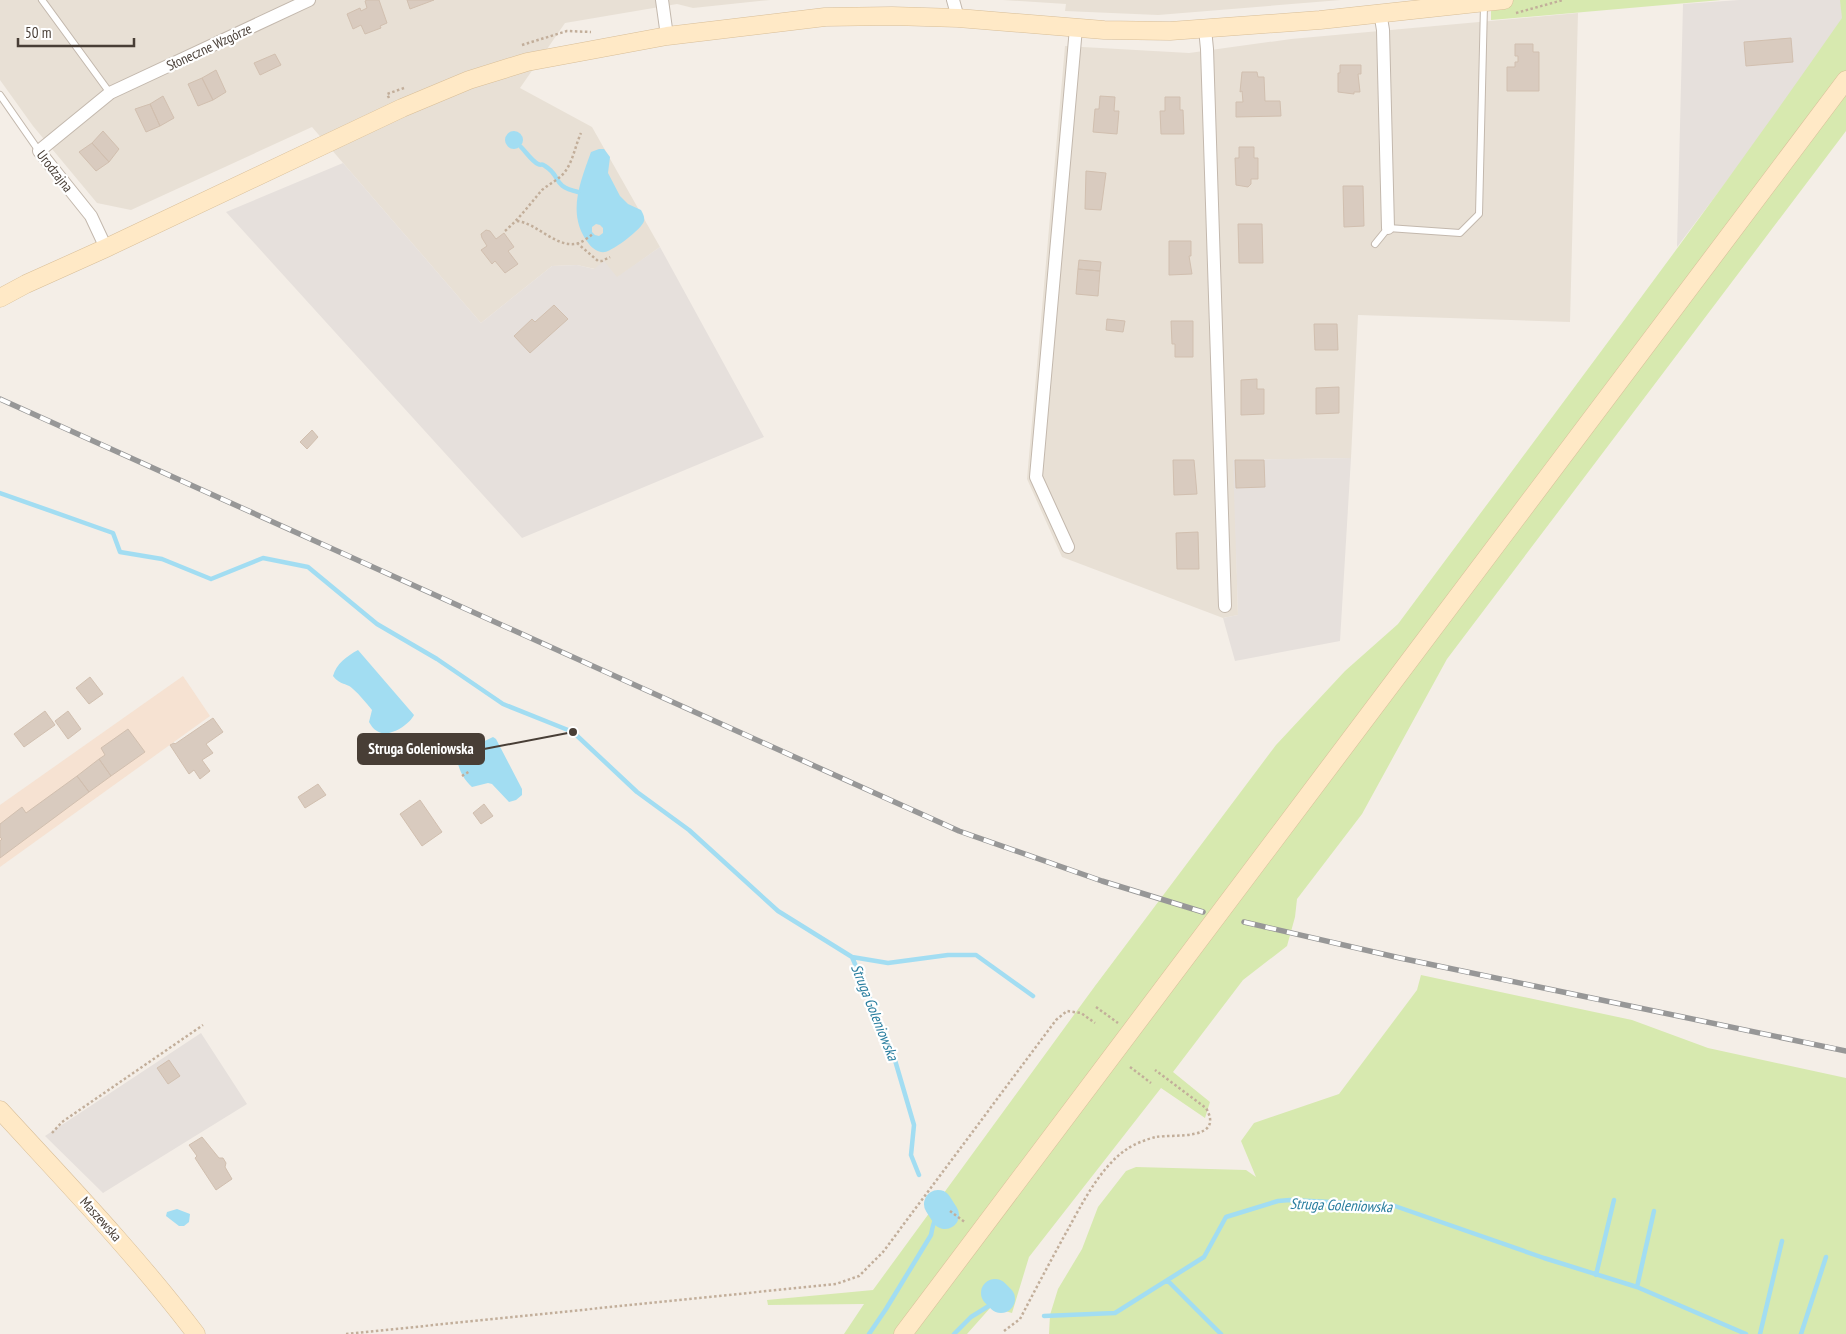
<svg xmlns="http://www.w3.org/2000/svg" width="1846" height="1334" font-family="'PT Sans Narrow',sans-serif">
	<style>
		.residential { fill: #e8e0d5 }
		.commercial { fill: #f6e2d2 }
		.industrial { fill: #e6e0dc }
		.green { fill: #d7e9af }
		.water { fill: #a2ddf2; fill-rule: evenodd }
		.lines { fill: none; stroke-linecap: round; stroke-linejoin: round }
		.stream { stroke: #a2ddf2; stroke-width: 4.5 }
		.river { stroke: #a2ddf2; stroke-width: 28 }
		.building { fill: #d9cbbf; stroke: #d1bfaf }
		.lane-casing { stroke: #c3b8ad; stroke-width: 8 }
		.street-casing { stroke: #c3b8ad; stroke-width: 14 }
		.secondary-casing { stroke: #d8be98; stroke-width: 19 }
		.path { stroke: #c2ae9a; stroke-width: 2.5; stroke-dasharray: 2.5 2.5; stroke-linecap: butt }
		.lane { stroke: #fff; stroke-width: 6 }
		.street { stroke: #fff; stroke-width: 12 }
		.secondary { stroke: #ffe9c6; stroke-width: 18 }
		.rail-casing { stroke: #979797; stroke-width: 5.5 }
		.rail { stroke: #fff; stroke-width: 4; stroke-dasharray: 11; stroke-linecap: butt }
		.labels { text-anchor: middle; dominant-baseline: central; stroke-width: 4.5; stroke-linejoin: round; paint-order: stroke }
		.street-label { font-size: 14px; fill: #483e36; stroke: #fff }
		.water-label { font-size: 15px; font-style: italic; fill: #287d9e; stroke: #fff }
		.leader { fill: none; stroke: #483e36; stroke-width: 2 }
		.callout-dot { fill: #483e36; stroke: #fff; stroke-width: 2 }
		.callout { fill: #483e36; stroke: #483e36; stroke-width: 2 }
		.callout-label { font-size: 15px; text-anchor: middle; font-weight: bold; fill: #fff }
	</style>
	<rect width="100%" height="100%" fill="#f4eee7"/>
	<!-- residential -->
	<path class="residential" d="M 0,0 L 770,0 L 693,8 L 677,4 L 565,23 L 520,88 L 592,127 L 660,247 L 617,278 L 595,269 L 577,265 L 552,266 L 481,323 L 312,127 L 131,210 L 97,203 L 33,126 L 0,80 Z
		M 1003,0 L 1341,0 L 1158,15 L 1065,11 L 1066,4 Z
		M 1578,13 L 1570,322 L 1358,315 L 1351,458 L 1234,460 L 1238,615 L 1223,618 L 1062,557 L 1027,479 L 1065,46 L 1189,53 L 1291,39 Z"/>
	<!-- commercial -->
	<path class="commercial" d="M 183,676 L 210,716 L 0,867 L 0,805 Z"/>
	<!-- industrial -->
	<path class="industrial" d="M 1739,0 L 1840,0 L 1846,10 L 1846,23 L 1677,247 L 1683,4 Z
		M 343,163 L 481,323 L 552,266 L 577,265 L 594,269 L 604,261 L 617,277 L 660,247 L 764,437 L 522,538 L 226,212 Z
		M 1351,458 L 1340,641 L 1235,661 L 1223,618 L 1238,615 L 1233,460 Z
		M 201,1033 L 247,1104 L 103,1193 L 45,1136 Z"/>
	<!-- green -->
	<path class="green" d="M 1491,0 L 1721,0 L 1491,20 Z
		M 1840,0 L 1846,0 L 1846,131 L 1447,659 L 1362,814 L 1297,899 L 1295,917 L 1287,946 L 1243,980 L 1173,1072 L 1210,1102 L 1205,1118 L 1161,1088 L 1029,1257 L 1012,1313 L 991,1307 L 967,1334 L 844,1334 L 864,1304 L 768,1305 L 767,1300 L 873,1290 L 1095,986 L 1276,745 L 1345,671 L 1398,624 C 1547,423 1699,224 1842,18 Z
		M 1421,975 L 1632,1020 L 1708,1048 L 1846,1078 L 1846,1334 L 1049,1334 L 1050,1315 L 1058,1289 L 1082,1249 L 1098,1207 L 1126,1171 L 1136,1167 L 1246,1170 L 1256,1177 L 1241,1141 L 1254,1123 L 1339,1094 L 1417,990 Z"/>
	<!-- water -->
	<path class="water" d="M505 140a9 9 0 1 1 18 0a9 9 0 1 1-18 0Z
		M 599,149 L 604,149 L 610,157 L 608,173 L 620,196 L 628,204 L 641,210 C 643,214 645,217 644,221 C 642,229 614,250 605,252 C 599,253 593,249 589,244 C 566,215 580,183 591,152 ZM 596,224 L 600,225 L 603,228 L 603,233 L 599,236 L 595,235 L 592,232 L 592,227 Z
		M 358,650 L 414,715 C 409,725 388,739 377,731 C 373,729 371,725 369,722 L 372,710 C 366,703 360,695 353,689 C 346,682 341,686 333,676 C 336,664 347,656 358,650 Z
		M 493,737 L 496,739 L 522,789 L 522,795 L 516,800 L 509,802 L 492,784 L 488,783 L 472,787 C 464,780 458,769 457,758 L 468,749 Z
		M 177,1209 L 190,1214 L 189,1222 L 184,1226 L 179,1226 L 166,1216 L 167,1212 Z"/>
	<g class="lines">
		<!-- stream -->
		<path class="stream" d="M 521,147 C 526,152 532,161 538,164 C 542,166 541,163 545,166 C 562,176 551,186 578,192
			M 0,493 L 113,533 L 120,552 L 162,559 L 211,579 L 263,558 L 308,567 L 377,624 L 437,659 L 503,704 L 573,732 L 637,792 L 689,830 L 778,911 L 852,957 L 892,1050 L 914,1125 L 911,1155 L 919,1175
			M 852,957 L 888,963 L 948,955 L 976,955 L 1033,996
			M 1596,1275 L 1614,1200
			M 1168,1281 L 1221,1334
			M 1637,1287 L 1654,1211
			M 1044,1316 L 1115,1313 L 1204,1257 L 1226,1217 L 1278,1201 L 1290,1200 L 1392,1205 L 1544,1258 L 1637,1287 L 1746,1334
			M 869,1334 L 886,1309 L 931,1235 C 933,1225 934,1218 942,1211
			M 954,1334 L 971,1317 L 992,1304 L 997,1296
			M 1760,1334 L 1782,1241
			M 1801,1334 L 1826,1257"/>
		<!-- river -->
		<path class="river" d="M 938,1204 L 945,1215
			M 995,1293 L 1001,1299"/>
	</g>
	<!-- building -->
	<path class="building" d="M 367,0 L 379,0 L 387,23 L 380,26 L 381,28 L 365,34 L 361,25 L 353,29 L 347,14 L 360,8 L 361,11 L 367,8 L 365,1 Z
		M 407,0 L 434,0 L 410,9 Z
		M 1791,38 L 1793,62 L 1746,66 L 1744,42 Z
		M 1515,44 L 1533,44 L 1533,52 L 1539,52 L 1539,91 L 1507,91 L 1507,67 L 1515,67 L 1515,62 L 1518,62 L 1518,56 L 1515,56 Z
		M 275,54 L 281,65 L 260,75 L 254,63 Z
		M 1340,65 L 1361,65 L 1361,74 L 1358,74 L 1360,92 L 1354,92 L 1354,94 L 1338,92 L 1338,73 L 1340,73 Z
		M 216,70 L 226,92 L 213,100 L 202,78 Z
		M 1242,72 L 1257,72 L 1258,77 L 1264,77 L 1265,101 L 1280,101 L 1281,116 L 1236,117 L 1236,102 L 1243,102 L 1242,91 L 1240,92 Z
		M 202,78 L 213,100 L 198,106 L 188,84 Z
		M 163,96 L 174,118 L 160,126 L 150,104 Z
		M 1100,96 L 1115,97 L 1114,111 L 1119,111 L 1117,134 L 1093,132 L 1095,109 L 1099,109 Z
		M 1165,97 L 1180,97 L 1180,110 L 1183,110 L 1184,134 L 1161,134 L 1160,111 L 1165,111 Z
		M 150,104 L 160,126 L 146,132 L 135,109 Z
		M 103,131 L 119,149 L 109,162 L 92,143 Z
		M 92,143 L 109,162 L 96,171 L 79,152 Z
		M 1239,147 L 1254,147 L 1254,158 L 1258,158 L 1258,179 L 1251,179 L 1251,184 L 1248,187 L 1236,185 L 1235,158 L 1239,158 Z
		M 1086,171 L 1106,173 L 1101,210 L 1085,209 Z
		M 1343,186 L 1363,186 L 1364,226 L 1344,227 Z
		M 1238,224 L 1262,224 L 1263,263 L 1239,263 Z
		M 486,230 L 490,231 L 496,239 L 504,233 L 514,247 L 508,251 L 518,264 L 505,273 L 495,261 L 492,264 L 481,250 L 487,246 L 482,238 L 481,234 Z
		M 1169,241 L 1191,241 L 1191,256 L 1189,256 L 1192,274 L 1169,275 Z
		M 1079,260 L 1101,262 L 1100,271 L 1078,269 Z
		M 1078,269 L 1100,271 L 1098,296 L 1076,294 Z
		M 554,305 L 568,319 L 530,353 L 514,336 L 532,319 L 535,322 Z
		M 1107,319 L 1125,321 L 1123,332 L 1106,330 Z
		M 1171,321 L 1193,321 L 1193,357 L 1175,357 L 1175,344 L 1172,344 Z
		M 1314,324 L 1337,324 L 1338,350 L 1315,350 Z
		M 1257,379 L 1257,389 L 1264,389 L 1264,414 L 1241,415 L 1241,380 Z
		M 1339,387 L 1339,413 L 1316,414 L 1316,388 Z
		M 312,430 L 318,437 L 307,449 L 300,442 Z
		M 1173,460 L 1194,460 L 1197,494 L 1174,495 Z
		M 1235,460 L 1264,460 L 1265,487 L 1236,488 Z
		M 1198,532 L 1199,569 L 1177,569 L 1176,533 Z
		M 90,677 L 103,694 L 89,704 L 76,688 Z
		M 45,711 L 55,725 L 24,747 L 14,734 Z
		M 68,711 L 81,729 L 68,739 L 55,721 Z
		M 213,718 L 223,732 L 206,744 L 213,753 L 202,760 L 210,771 L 200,779 L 194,770 L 189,774 L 170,745 L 174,743 L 175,744 Z
		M 128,729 L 145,752 L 111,776 L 99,759 L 105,755 L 101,748 Z
		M 99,759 L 111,776 L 89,792 L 77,776 Z
		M 77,776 L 89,792 L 0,858 L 0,841 L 2,839 L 0,837 L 0,824 L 22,807 L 26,813 Z
		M 318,784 L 326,795 L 305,808 L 298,797 Z
		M 420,800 L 442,832 L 422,846 L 400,814 Z
		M 484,804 L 493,816 L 481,824 L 473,813 Z
		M 169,1060 L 180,1076 L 168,1084 L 157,1068 Z
		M 202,1137 L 219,1158 L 223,1158 L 226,1163 L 225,1167 L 232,1179 L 216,1190 L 195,1158 L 197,1156 L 189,1145 Z"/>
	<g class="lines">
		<defs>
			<path id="lane" d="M 42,0 L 110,93
				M 0,95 L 39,151
				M 1375,244 L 1388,228 L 1460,233 L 1479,214 L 1484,5"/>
			<path id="street" d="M 662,0 L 667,36
				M 953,0 L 958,18
				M 1380,12 L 1383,30 L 1388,228
				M 1205,29 L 1207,49 L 1225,606
				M 106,248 L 91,216 L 39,151 L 110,93 L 309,0
				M 1068,547 L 1036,477 L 1076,28"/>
			<path id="secondary" d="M 0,298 L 26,284 L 106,248 L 402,108 L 469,80 L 527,62 L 667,36 L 825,17 L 892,16 L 958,18 L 1104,30 L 1170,31 L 1320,20 L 1504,0
				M 0,1110 C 67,1183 136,1255 196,1334
				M 903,1334 L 1846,80"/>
		</defs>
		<!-- lane casing -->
		<use href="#lane" class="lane-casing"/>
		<!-- street casing -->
		<use href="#street" class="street-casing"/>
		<!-- secondary casing -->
		<use href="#secondary" class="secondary-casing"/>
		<!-- path -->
		<path class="path" d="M 1516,13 L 1563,0
			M 522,45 L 567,31 L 591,32
			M 389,98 L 387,94 L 404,88
			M 517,221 C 537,223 558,250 579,243 C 584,241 589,237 593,234
			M 505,231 C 519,219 530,204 542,190 C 549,184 558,180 564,173 C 573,162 575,146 581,133
			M 577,243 L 598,261 L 602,261 L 610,257
			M 462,776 L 470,771
			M 1096,1007 L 1118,1023
			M 1130,1067 L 1151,1083
			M 52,1133 L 62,1122 L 203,1025
			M 950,1211 L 966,1223
			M 1004,1331 L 1020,1319 C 1035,1290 1051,1260 1067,1231 C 1082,1204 1100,1167 1127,1149 C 1134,1144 1147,1139 1156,1137 C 1174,1134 1225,1141 1206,1108 L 1155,1070
			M 346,1334 L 836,1284 L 859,1276 L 883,1252 L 1056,1020 L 1067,1011 L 1081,1013 L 1095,1023"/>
		<!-- lane -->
		<use href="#lane" class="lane"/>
		<!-- street -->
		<use href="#street" class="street"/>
		<!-- secondary -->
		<use href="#secondary" class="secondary"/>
		<defs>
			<path id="rail" d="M 0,399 L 959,831 L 1102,881 L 1203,912
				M 1244,922 L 1400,958 L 1846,1051"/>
		</defs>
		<!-- rail casing -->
		<use href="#rail" class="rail-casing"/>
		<!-- rail -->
		<use href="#rail" class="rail"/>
	</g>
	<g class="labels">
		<!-- street labels -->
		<g class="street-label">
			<text transform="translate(209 47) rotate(-25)">Słoneczne Wzgórze</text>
			<text transform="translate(55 171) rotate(52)">Urodzajna</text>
			<text transform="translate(101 1219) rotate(48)">Maszewska</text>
		</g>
		<!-- water labels -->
		<g class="water-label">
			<text transform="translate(875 1012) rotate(68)">Struga Goleniowska</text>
			<text transform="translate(1341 1205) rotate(2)">Struga Goleniowska</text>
		</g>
	</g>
	<!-- callouts -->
	<path class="leader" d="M573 732L484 749"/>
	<circle class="callout-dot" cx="573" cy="732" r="5"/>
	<rect class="callout" x="358" y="734" width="126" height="30" rx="5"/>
	<g class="callout-label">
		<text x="421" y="754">Struga Goleniowska</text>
	</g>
	<!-- scale -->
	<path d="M18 38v8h116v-8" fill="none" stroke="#483e36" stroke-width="2.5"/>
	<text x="25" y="38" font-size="15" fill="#483e36" stroke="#ffffff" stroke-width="4" paint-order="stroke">50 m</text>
</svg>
